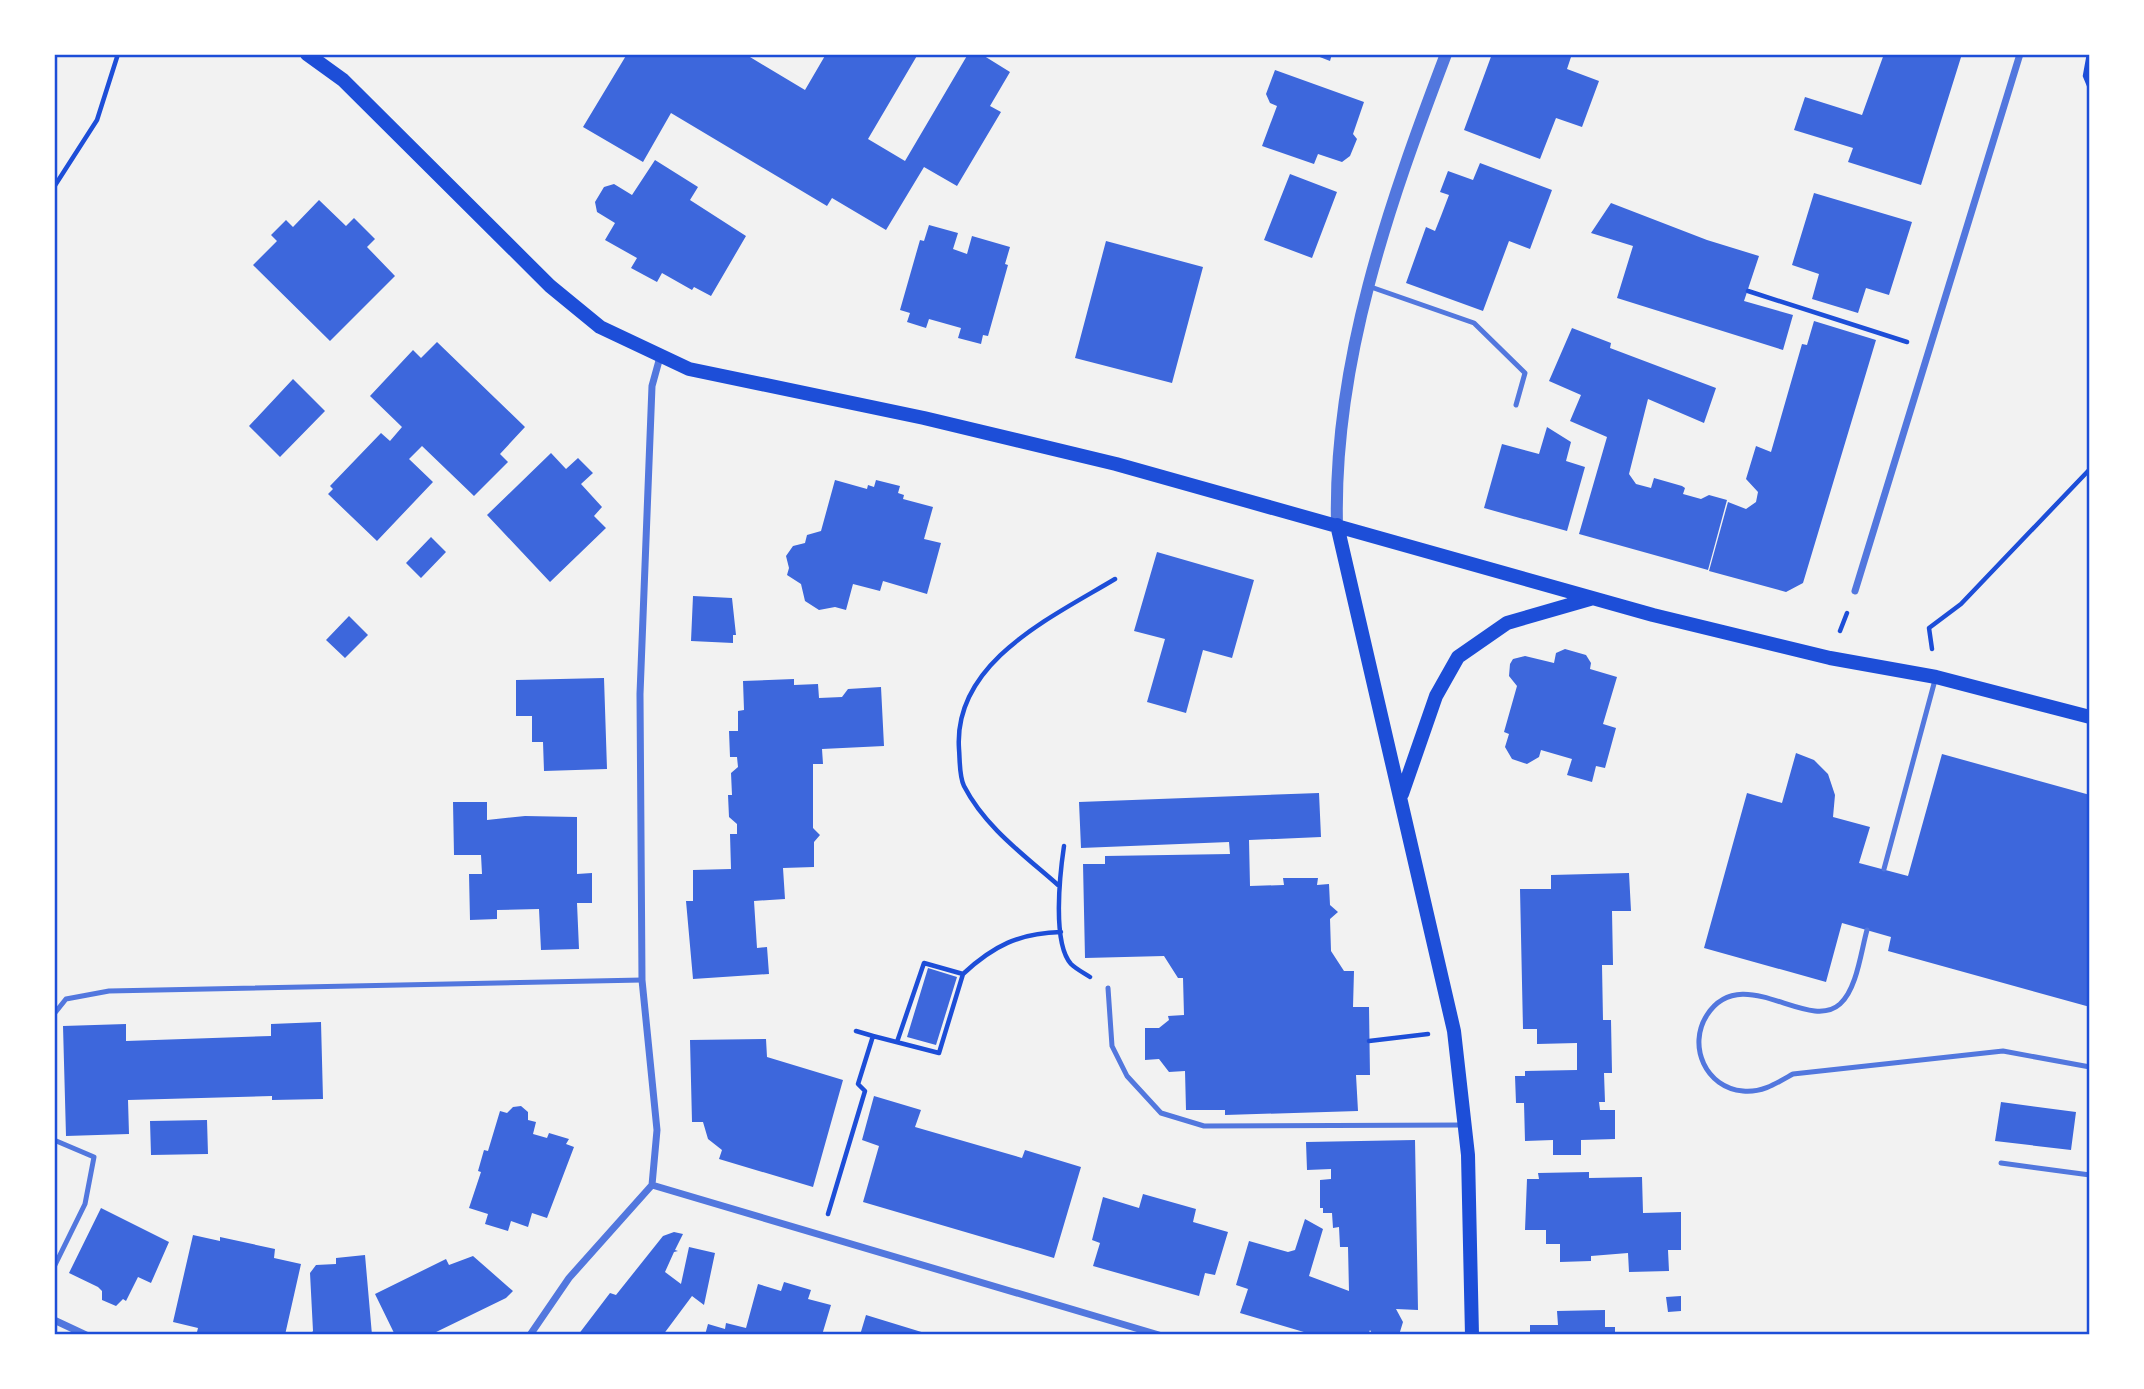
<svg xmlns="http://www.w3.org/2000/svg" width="2144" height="1389" font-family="'Libre Baskerville',serif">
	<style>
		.building { fill: #3d67dc }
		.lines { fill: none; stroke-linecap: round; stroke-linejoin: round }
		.path { stroke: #1d4ed8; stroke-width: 4.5 }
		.service { stroke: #5277de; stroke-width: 5 }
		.minor { stroke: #5277de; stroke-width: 7 }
		.tertiary { stroke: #5277de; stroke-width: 12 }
		.secondary { stroke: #1d4ed8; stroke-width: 14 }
		.neatline { fill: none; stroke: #1d4ed8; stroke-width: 2.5 }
	</style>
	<rect width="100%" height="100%" fill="#f2f2f2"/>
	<!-- building -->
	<path class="building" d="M 627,54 L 745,54 L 805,90 L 826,54 L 918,54 L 868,139 L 905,161 L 968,54 L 981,54 L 1010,72 L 990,106 L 1001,112 L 957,186 L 924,167 L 886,230 L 832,198 L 827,206 L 671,113 L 643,162 L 583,127 Z
		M 1312,54 L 1332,54 L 1330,61 Z
		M 1492,54 L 1572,54 L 1567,69 L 1599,81 L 1582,127 L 1556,118 L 1540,159 L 1464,130 Z
		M 1884,54 L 1962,54 L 1921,185 L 1848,162 L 1853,148 L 1794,130 L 1805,97 L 1862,115 Z
		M 1275,70 L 1364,102 L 1353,134 L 1357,139 L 1350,156 L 1342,162 L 1318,154 L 1314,164 L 1262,146 L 1277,106 L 1270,103 L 1266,94 Z
		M 655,160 L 698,187 L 690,200 L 746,236 L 711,296 L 694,287 L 692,290 L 662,273 L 657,282 L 631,268 L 637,258 L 605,240 L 615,223 L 597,212 L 595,202 L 604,187 L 614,184 L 632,195 Z
		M 1480,163 L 1552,190 L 1530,249 L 1509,241 L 1483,311 L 1406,283 L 1426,227 L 1435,231 L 1441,216 L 1449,195 L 1440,192 L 1448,171 L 1473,180 Z
		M 1290,174 L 1337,192 L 1312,258 L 1264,240 Z
		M 1814,193 L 1912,222 L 1889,295 L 1866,288 L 1858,313 L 1812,299 L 1819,274 L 1792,265 Z
		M 319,200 L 346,226 L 354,218 L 375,239 L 367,247 L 395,276 L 330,341 L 253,265 L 277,241 L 271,235 L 286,220 L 293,227 Z
		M 1611,203 L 1707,240 L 1759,256 L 1744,301 L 1793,315 L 1783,350 L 1617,298 L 1633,246 L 1591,233 Z
		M 929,225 L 958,233 L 953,249 L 967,254 L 972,236 L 1010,247 L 1005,264 L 1008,265 L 988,336 L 983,335 L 981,344 L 958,338 L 961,328 L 929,319 L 926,328 L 907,322 L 910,313 L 900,310 L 920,240 L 924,241 Z
		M 1106,241 L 1203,267 L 1172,383 L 1075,358 Z
		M 1814,321 L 1876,340 L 1803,583 L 1786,592 L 1709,571 L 1728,502 L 1746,509 L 1756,502 L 1758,492 L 1746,479 L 1756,446 L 1771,452 L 1802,344 L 1807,345 Z
		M 1572,328 L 1611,343 L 1610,348 L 1716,388 L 1704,423 L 1648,399 L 1629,474 L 1636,484 L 1651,488 L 1654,478 L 1682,486 L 1685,488 L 1683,494 L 1701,499 L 1709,495 L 1727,500 L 1708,570 L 1579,534 L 1607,437 L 1570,421 L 1581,395 L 1549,381 Z
		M 437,342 L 525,427 L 500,454 L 508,462 L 474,496 L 422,446 L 409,459 L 433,482 L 377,541 L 328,494 L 333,489 L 330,486 L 381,433 L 390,441 L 402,427 L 370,396 L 413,350 L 421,358 Z
		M 293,379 L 325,411 L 280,457 L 249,426 Z
		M 1547,427 L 1571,442 L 1566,461 L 1585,467 L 1567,531 L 1484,508 L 1502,444 L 1539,454 Z
		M 551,453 L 566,469 L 578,458 L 593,473 L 581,484 L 602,507 L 594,516 L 606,528 L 550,582 L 487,515 Z
		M 835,480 L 867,489 L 868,485 L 874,487 L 876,480 L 900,486 L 898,493 L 904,495 L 903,499 L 933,507 L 924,539 L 941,543 L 927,594 L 883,581 L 880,591 L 853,584 L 846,610 L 835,607 L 819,610 L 805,601 L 801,584 L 787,575 L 789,568 L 786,556 L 793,546 L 805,543 L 807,535 L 821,531 Z
		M 431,537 L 446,552 L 421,578 L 406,563 Z
		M 1157,552 L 1254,580 L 1232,658 L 1203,650 L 1186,713 L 1147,702 L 1165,639 L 1134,631 Z
		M 693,596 L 732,598 L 736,635 L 733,635 L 733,643 L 691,641 Z
		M 349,616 L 368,635 L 345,658 L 326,640 Z
		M 1565,649 L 1586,655 L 1591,663 L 1590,669 L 1617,677 L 1603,724 L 1616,728 L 1605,768 L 1596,766 L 1592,782 L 1567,775 L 1572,759 L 1541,750 L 1539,757 L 1527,764 L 1512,759 L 1505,747 L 1509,734 L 1504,732 L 1517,686 L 1509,676 L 1510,664 L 1513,659 L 1525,656 L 1554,663 L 1556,653 Z
		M 604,678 L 607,769 L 544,771 L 543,742 L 532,742 L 532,716 L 516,716 L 516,680 Z
		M 794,679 L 794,685 L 818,684 L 819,698 L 842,697 L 848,689 L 881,687 L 884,746 L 822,749 L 823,764 L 813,764 L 813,828 L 820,835 L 814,842 L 814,867 L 783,868 L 785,899 L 754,901 L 757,948 L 767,947 L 769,974 L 693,979 L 686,901 L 693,901 L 693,870 L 731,869 L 730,834 L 737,834 L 737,824 L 729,817 L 728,795 L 732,795 L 731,773 L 738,767 L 737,757 L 730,757 L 729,731 L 738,731 L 738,711 L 744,710 L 743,681 Z
		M 1796,753 L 1814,760 L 1828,774 L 1835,795 L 1833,817 L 1870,827 L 1859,863 L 1908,876 L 1942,754 L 2090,795 L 2090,1007 L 1888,951 L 1891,937 L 1842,923 L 1826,982 L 1704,948 L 1747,793 L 1782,803 Z
		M 1319,793 L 1321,837 L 1249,840 L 1250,886 L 1284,885 L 1283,878 L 1318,878 L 1317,885 L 1329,884 L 1330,905 L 1338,912 L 1330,919 L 1331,951 L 1344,971 L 1354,971 L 1353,1007 L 1369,1007 L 1370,1075 L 1356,1075 L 1358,1111 L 1225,1115 L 1225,1110 L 1186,1110 L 1185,1071 L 1169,1072 L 1159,1059 L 1145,1060 L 1145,1028 L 1159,1028 L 1169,1020 L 1168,1016 L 1184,1015 L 1183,978 L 1178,978 L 1164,956 L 1085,958 L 1083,864 L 1105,864 L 1105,856 L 1230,854 L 1229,842 L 1081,848 L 1079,802 Z
		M 453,802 L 487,802 L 487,820 L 525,816 L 577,817 L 577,874 L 592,873 L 592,903 L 577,903 L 579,949 L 541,950 L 539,909 L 497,910 L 497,919 L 470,920 L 469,874 L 482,874 L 481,855 L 454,855 Z
		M 1629,873 L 1631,911 L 1612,911 L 1613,965 L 1602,965 L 1603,1020 L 1611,1020 L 1612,1073 L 1604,1073 L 1605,1102 L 1599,1102 L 1600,1110 L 1615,1110 L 1615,1139 L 1581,1140 L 1581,1155 L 1553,1155 L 1553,1140 L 1525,1141 L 1524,1103 L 1516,1103 L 1515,1076 L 1525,1076 L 1525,1071 L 1577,1070 L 1577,1043 L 1537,1044 L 1537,1029 L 1523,1029 L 1520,889 L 1551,889 L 1551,875 Z
		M 928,968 L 957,977 L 936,1045 L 907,1037 Z
		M 321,1022 L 323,1099 L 272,1100 L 272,1096 L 128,1100 L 129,1134 L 66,1136 L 63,1026 L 126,1024 L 126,1041 L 271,1036 L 271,1024 Z
		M 690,1040 L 766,1039 L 767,1057 L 843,1080 L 813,1187 L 719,1159 L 722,1150 L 708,1139 L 703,1122 L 692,1122 Z
		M 874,1096 L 921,1110 L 915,1127 L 1022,1158 L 1025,1150 L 1081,1167 L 1054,1258 L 863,1202 L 879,1146 L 862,1140 Z
		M 2001,1102 L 2076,1112 L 2071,1150 L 1995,1141 Z
		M 521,1106 L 528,1112 L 528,1120 L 536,1122 L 533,1134 L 547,1138 L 549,1133 L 569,1139 L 566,1144 L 574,1147 L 547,1218 L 532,1213 L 528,1227 L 511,1221 L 508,1231 L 485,1224 L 488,1214 L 469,1208 L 481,1172 L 478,1171 L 484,1150 L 488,1151 L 500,1111 L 507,1113 L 513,1107 Z
		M 207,1120 L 208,1154 L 151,1155 L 150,1121 Z
		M 1415,1140 L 1418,1310 L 1396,1309 L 1403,1322 L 1399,1335 L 1373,1335 L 1370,1330 L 1368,1335 L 1314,1335 L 1240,1313 L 1248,1289 L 1236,1285 L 1249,1241 L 1288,1252 L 1295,1250 L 1305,1219 L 1323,1229 L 1309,1276 L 1349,1291 L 1348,1247 L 1340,1247 L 1339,1227 L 1333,1228 L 1332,1213 L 1323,1213 L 1323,1208 L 1320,1208 L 1320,1180 L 1331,1179 L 1331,1169 L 1307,1170 L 1306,1142 Z
		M 1589,1172 L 1589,1178 L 1642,1177 L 1643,1213 L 1681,1212 L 1681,1250 L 1668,1250 L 1669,1271 L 1629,1272 L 1628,1253 L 1591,1256 L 1591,1261 L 1560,1262 L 1560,1244 L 1546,1244 L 1546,1230 L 1525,1230 L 1527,1179 L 1539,1179 L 1538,1173 Z
		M 1143,1194 L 1196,1209 L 1193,1222 L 1228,1232 L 1215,1275 L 1205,1273 L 1199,1296 L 1093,1266 L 1100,1243 L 1092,1240 L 1103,1197 L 1139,1208 Z
		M 101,1208 L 169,1242 L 151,1283 L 138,1277 L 126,1301 L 123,1299 L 116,1306 L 102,1300 L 102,1291 L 98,1287 L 69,1273 Z
		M 674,1232 L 683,1234 L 675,1250 L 678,1251 L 674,1252 L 665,1272 L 681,1284 L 689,1247 L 715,1253 L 704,1305 L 692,1296 L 663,1335 L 578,1335 L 610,1293 L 616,1295 L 663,1236 Z
		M 193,1235 L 220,1241 L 220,1237 L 275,1249 L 274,1258 L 301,1264 L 285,1335 L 207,1335 L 197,1332 L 198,1328 L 173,1322 Z
		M 365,1255 L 372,1335 L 310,1335 L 313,1331 L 310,1273 L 316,1265 L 336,1264 L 336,1258 Z
		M 473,1256 L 513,1291 L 506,1298 L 430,1335 L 395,1335 L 375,1294 L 446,1259 L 449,1265 Z
		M 784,1282 L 811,1290 L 808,1299 L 831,1305 L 822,1335 L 705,1335 L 708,1324 L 725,1329 L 726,1323 L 746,1328 L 758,1284 L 781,1291 Z
		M 1681,1296 L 1681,1311 L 1668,1312 L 1666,1297 Z
		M 1605,1310 L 1605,1327 L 1615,1327 L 1615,1335 L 1530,1335 L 1530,1325 L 1558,1325 L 1557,1311 Z
		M 866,1315 L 928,1334 L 928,1335 L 860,1335 Z"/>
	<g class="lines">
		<!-- path -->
		<path class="path" d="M 2089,54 L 2085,76 L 2090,88
			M 54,187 L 97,120 L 118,54
			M 1748,291 L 1907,342
			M 1840,631 L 1847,613
			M 1932,649 L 1929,628 L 1961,604 L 2090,469
			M 1064,846 C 1060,873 1052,943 1071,964 C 1076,969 1084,973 1090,977
			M 1058,885 C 1024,855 985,827 964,786 C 959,776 960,760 959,749 C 953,662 1052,617 1115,579
			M 856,1031 L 873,1036
			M 1369,1041 L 1428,1034
			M 897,1042 L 924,963 L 963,974 C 993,946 1019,933 1061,932
			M 828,1214 L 865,1091 L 858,1084 L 873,1036 L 939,1053 L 963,974"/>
		<!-- service -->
		<path class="service" d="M 1368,286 L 1474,323 L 1525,373 L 1516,405
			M 1884,869 L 1935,680
			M 1867,930 C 1861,951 1857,989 1840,1004 C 1808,1033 1742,961 1707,1015 C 1687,1046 1706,1088 1743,1091 C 1762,1093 1777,1083 1793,1074 L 2003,1051 L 2090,1067
			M 1108,988 L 1112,1046 L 1127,1076 L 1161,1113 L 1204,1126 L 1462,1125
			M 54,1014 L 66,999 L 109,991 L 642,980
			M 54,1140 L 94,1157 L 85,1204 L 54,1267
			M 2001,1163 L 2090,1175"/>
		<!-- minor -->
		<path class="minor" d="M 1855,591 L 2020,54
			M 652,1185 L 1159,1335
			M 54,1320 L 86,1335
			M 530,1335 L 569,1278 L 652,1185 L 657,1130 L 642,980 L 640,694 L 652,386 L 660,357"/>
		<!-- tertiary -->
		<path class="tertiary" d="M 1337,525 C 1333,363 1389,204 1446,54"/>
		<!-- secondary -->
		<path class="secondary" d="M 307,54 L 343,80 L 550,286 L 600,327 L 689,369 L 924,418 L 1116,464 L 1653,615 L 1830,658 L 1936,677 L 2090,717
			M 1337,525 L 1454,1031 L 1468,1155 L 1472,1335
			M 1402,794 L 1436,696 L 1458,657 L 1507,623 L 1590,599"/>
	</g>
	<!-- border -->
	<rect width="2144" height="1389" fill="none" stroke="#ffffff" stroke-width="112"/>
	<rect x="56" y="56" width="2032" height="1277" class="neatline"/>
</svg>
